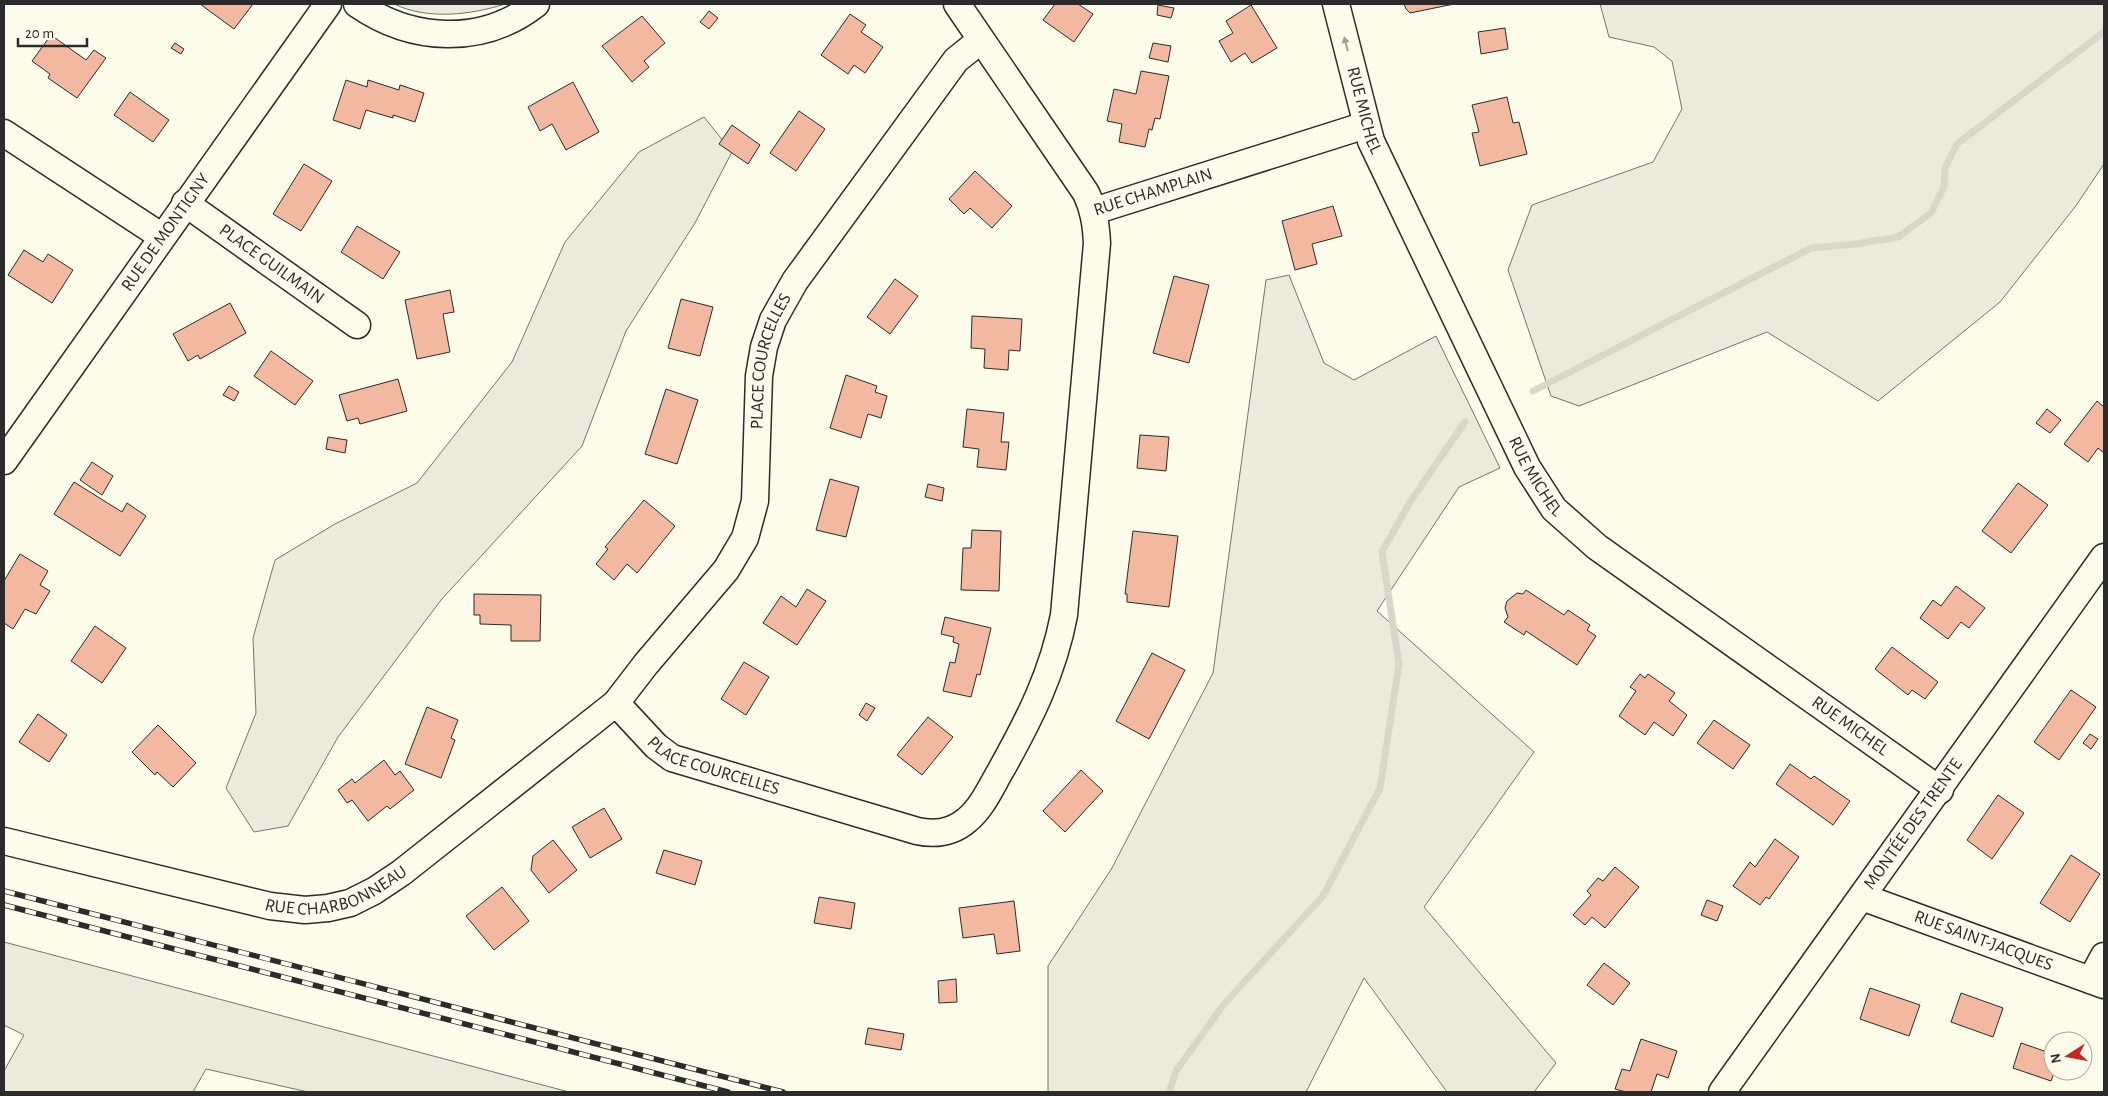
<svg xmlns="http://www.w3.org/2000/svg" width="2108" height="1096" font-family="'Alegreya Sans',sans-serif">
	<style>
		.green { fill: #ecebdb; stroke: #74746e }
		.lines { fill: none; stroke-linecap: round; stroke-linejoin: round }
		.stream { stroke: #d8d7c9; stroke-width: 7 }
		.building { fill: #f2b8a0; stroke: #2b2b2b }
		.minor-casing { stroke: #2b2b2b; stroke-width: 29 }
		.minor { stroke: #fdfbea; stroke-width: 26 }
		.rail-casing { stroke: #2b2b2b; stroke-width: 5.5 }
		.rail { stroke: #fdfbea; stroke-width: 4; stroke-dasharray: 11; stroke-linecap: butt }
		.oneway { fill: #9e9d94 }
		.labels { text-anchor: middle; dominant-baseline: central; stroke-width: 4; stroke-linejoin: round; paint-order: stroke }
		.street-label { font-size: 18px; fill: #2b2b2b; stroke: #fdfbea }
	</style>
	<rect width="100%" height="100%" fill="#fdfbea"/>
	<!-- green -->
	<path class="green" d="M 394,4 L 505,4 C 471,15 427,20 394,4 Z
		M 1600,4 L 2104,4 L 2104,164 L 2075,207 L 2000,302 L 1878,401 L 1767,332 L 1579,406 L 1551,396 L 1508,270 L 1532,205 L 1653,162 L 1682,109 L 1672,61 L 1654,47 L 1609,37 Z
		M 704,117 L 732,152 L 695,223 L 626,331 L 582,446 L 441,600 L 338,737 L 288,826 L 254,832 L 226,788 L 256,713 L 253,638 L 275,560 L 335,524 L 417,483 L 512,362 L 565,242 L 639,152 Z
		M 1289,275 L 1324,363 L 1354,380 L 1436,336 L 1500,468 L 1459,487 L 1377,611 L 1534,752 L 1424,907 L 1556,1063 L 1534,1092 L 1447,1092 L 1364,978 L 1306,1092 L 1048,1092 L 1048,966 L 1112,868 L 1213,673 L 1266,280 Z
		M 4,942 L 569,1092 L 308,1092 L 206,1069 L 193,1092 L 4,1092 L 4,1071 L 24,1035 L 4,1025 Z"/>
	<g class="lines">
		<!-- stream -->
		<path class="stream" d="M 1533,391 L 1811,248 L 1856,244 L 1898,237 L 1931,213 L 1944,187 L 1945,168 L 1957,144 L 2104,32
			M 1169,1092 L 1176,1071 L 1224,1004 L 1323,896 L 1380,788 L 1399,664 L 1382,552 L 1410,502 L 1465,422"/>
	</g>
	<!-- building -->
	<path class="building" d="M 200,4 L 253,4 L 234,29 Z
		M 1055,4 L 1078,4 L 1093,14 L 1074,42 L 1043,20 Z
		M 1404,4 L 1454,4 L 1410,13 L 1406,9 Z
		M 1158,5 L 1174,8 L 1171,18 L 1157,15 Z
		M 1251,5 L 1277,48 L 1252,63 L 1245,53 L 1231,62 L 1219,41 L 1233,33 L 1226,21 Z
		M 709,11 L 718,18 L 709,29 L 700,22 Z
		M 850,14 L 866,25 L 861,32 L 883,47 L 865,73 L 854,65 L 848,74 L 821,55 Z
		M 642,16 L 665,43 L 644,61 L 649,67 L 632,82 L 602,46 Z
		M 1505,28 L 1508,49 L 1481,54 L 1478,32 Z
		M 51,35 L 86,60 L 94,50 L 106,58 L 77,98 L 48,78 L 50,74 L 32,61 Z
		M 175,43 L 184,49 L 181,54 L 171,48 Z
		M 1153,43 L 1171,46 L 1168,62 L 1149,58 Z
		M 1141,71 L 1169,76 L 1160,119 L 1155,118 L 1152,130 L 1149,129 L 1145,147 L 1119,142 L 1122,124 L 1107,121 L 1114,89 L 1136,94 Z
		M 346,80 L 367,87 L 368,80 L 399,90 L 400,85 L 424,93 L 415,122 L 393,115 L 393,118 L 366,110 L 360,129 L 333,120 Z
		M 573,82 L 599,132 L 566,150 L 552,124 L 540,131 L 528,107 Z
		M 130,92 L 169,120 L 153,142 L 114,115 Z
		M 1507,97 L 1513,123 L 1519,122 L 1527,154 L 1480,166 L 1472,133 L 1479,132 L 1472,105 Z
		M 799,111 L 825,129 L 796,171 L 770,153 Z
		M 732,125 L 760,145 L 748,164 L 719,144 Z
		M 304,164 L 332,181 L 301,231 L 273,214 Z
		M 975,171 L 1012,206 L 992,228 L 970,208 L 964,214 L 949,199 Z
		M 1333,206 L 1342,236 L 1312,244 L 1317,264 L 1295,270 L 1282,221 Z
		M 357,226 L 400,252 L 383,279 L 341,252 Z
		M 24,250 L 43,262 L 48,254 L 73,270 L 52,303 L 8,275 Z
		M 1174,276 L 1209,285 L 1189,363 L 1153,353 Z
		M 895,279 L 918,296 L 890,334 L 867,317 Z
		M 450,290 L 454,312 L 443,314 L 450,352 L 417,359 L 405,300 Z
		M 681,299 L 713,307 L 700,356 L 668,348 Z
		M 230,303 L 246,333 L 200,359 L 198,355 L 188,361 L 173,334 Z
		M 972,316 L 1022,319 L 1020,351 L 1009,350 L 1008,370 L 984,368 L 985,349 L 971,348 Z
		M 271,351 L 313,381 L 295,405 L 254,376 Z
		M 846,375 L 877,386 L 875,392 L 887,396 L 881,418 L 868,414 L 861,438 L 830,428 Z
		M 398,379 L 407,411 L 360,424 L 358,418 L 347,421 L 339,395 Z
		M 229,386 L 239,392 L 234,401 L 223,395 Z
		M 666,389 L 698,400 L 677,464 L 645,454 Z
		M 2097,401 L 2104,407 L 2104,453 L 2098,448 L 2088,462 L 2064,444 Z
		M 967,409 L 1004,413 L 1001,442 L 1009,442 L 1006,470 L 977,467 L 979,449 L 963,447 Z
		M 2047,409 L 2061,420 L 2050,433 L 2036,423 Z
		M 1140,435 L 1169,437 L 1166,471 L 1137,468 Z
		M 328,437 L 347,440 L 345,453 L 326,449 Z
		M 92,462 L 113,476 L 102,495 L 80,480 Z
		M 830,479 L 859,487 L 846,537 L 816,530 Z
		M 74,482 L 122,512 L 127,503 L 146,516 L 120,556 L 54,514 Z
		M 2018,483 L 2048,505 L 2011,553 L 1982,531 Z
		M 928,484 L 944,488 L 942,501 L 925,497 Z
		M 644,500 L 675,526 L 637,573 L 627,564 L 614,580 L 596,564 L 608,549 L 605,547 Z
		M 972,530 L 1001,531 L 999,591 L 961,590 L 963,548 L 971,548 Z
		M 1133,531 L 1178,536 L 1169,607 L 1127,602 L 1127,594 L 1125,594 Z
		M 20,554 L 48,571 L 40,585 L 50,591 L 36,614 L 25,609 L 13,629 L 4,623 L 4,581 Z
		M 1956,586 L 1985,608 L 1969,628 L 1961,622 L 1948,639 L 1920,618 L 1933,600 L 1941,606 Z
		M 807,589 L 826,601 L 797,645 L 763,623 L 781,596 L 796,607 Z
		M 1526,590 L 1564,615 L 1568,610 L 1590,625 L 1587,630 L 1596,636 L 1577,665 L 1526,631 L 1524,635 L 1504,622 L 1508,617 L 1505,608 L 1507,601 L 1517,593 L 1523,594 Z
		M 474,594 L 541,595 L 540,641 L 511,641 L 511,625 L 480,624 L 480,615 L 474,615 Z
		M 945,617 L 991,628 L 980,675 L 977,674 L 971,697 L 943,691 L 950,662 L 955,663 L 959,644 L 953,642 L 954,637 L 941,634 Z
		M 95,626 L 126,648 L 102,683 L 71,661 Z
		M 1892,647 L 1938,682 L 1925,699 L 1912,690 L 1908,695 L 1875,669 Z
		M 1152,653 L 1185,670 L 1149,739 L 1116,721 Z
		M 744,662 L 769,677 L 746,715 L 721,699 Z
		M 1640,674 L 1645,678 L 1648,674 L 1675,693 L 1669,701 L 1687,715 L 1673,736 L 1654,722 L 1645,735 L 1619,716 L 1636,691 L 1630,687 Z
		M 2071,690 L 2096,707 L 2059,760 L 2034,742 Z
		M 866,703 L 875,708 L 867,721 L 859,715 Z
		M 427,707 L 458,720 L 451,738 L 455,740 L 441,778 L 405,764 Z
		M 38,714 L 67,735 L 49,762 L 19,742 Z
		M 928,717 L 953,737 L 922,775 L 897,755 Z
		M 1714,720 L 1750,745 L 1733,769 L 1697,743 Z
		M 158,725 L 196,763 L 173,787 L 157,772 L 155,775 L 132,752 Z
		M 2090,734 L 2098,739 L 2091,749 L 2083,743 Z
		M 384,760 L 395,775 L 400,771 L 414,790 L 390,809 L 387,806 L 368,821 L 352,800 L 347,803 L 338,790 L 352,779 L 355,783 Z
		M 1790,764 L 1811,779 L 1814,776 L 1850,801 L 1833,825 L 1776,784 Z
		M 1081,770 L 1103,791 L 1065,832 L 1043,811 Z
		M 1998,795 L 2024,813 L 1992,859 L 1967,840 Z
		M 604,808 L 622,839 L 590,858 L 572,827 Z
		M 1775,839 L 1799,857 L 1769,899 L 1766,897 L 1760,905 L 1733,886 L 1750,862 L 1755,867 Z
		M 553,840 L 577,870 L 549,893 L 531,870 L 533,856 Z
		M 664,850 L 702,861 L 695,885 L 656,873 Z
		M 2071,855 L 2100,874 L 2070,922 L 2040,903 Z
		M 1615,867 L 1639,887 L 1605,928 L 1592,917 L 1585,925 L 1573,915 L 1591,895 L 1587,891 L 1598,878 L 1603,881 Z
		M 502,887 L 529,921 L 494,950 L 466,916 Z
		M 819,897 L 855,903 L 851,929 L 814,923 Z
		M 1707,900 L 1723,906 L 1717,921 L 1701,915 Z
		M 1014,901 L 1020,951 L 997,954 L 994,934 L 963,938 L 959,908 Z
		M 1604,963 L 1630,983 L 1613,1005 L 1587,985 Z
		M 956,979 L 957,1002 L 939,1003 L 938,981 Z
		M 1870,988 L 1920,1005 L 1909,1036 L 1860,1019 Z
		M 1961,993 L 2003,1008 L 1993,1037 L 1951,1022 Z
		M 868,1028 L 904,1034 L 901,1050 L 865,1044 Z
		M 1641,1039 L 1677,1051 L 1668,1078 L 1657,1074 L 1651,1092 L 1626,1092 L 1615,1089 L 1622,1069 L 1630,1071 Z
		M 2021,1043 L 2053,1054 L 2055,1071 L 2051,1081 L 2013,1068 Z"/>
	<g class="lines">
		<defs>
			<g id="minor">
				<path d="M 357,4 C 412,42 482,46 536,4"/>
				<path id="s1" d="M 1336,4 L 1371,141 L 1527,467 L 1554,509 L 1597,547 L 1940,790"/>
				<path d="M 4,133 L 161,236"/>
				<path id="s2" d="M 185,203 L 357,325"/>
				<path id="s3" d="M 1094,211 L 1366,125"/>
				<path id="s4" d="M 4,461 L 328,4"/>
				<path id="s5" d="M 616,703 L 656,746 L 672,758 L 917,831 C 935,835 952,833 967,820 C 982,808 991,787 1001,770 C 1029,720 1053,673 1064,615 L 1097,243 C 1096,225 1094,210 1086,193 L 957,4"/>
				<path id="s6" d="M 4,841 L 270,906 L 305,910 L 328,908 L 350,903 L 374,891 L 401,873 L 616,703 L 646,664 L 726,570 L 745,538 L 755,501 L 759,376 L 764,347 L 773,320 L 795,281 L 956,60 L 981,40"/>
				<path id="s7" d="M 1862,897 L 2104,985"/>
				<path d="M 2091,980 L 2104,956"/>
				<path id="s8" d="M 1722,1092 L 2104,557"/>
			</g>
		</defs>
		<!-- minor casing -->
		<use href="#minor" class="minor-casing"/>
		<!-- minor -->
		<use href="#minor" class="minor"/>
		<defs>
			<path id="rail" d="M 4,891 L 783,1092
				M 4,905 L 728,1092"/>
		</defs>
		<!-- rail casing -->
		<use href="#rail" class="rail-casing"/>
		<!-- rail -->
		<use href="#rail" class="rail"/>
	</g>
	<!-- one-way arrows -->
	<defs><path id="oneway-solid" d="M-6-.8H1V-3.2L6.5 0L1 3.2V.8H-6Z" transform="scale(1.25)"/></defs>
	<use class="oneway" href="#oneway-solid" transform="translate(1346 44) rotate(-104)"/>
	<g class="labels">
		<!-- street labels -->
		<g class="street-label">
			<text stroke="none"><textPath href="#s1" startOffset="110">RUE MICHEL</textPath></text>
			<text stroke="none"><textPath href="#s3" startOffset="62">RUE CHAMPLAIN</textPath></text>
			<text stroke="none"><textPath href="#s4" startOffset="280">RUE DE MONTIGNY</textPath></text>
			<text stroke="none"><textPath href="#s2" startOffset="106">PLACE GUILMAIN</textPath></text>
			<text stroke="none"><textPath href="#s6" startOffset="1078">PLACE COURCELLES</textPath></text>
			<text stroke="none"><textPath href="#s1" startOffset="515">RUE MICHEL</textPath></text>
			<text stroke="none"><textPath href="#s1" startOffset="920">RUE MICHEL</textPath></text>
			<text stroke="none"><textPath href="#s5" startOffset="120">PLACE COURCELLES</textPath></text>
			<text stroke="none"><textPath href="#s8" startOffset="329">MONTÉE DES TRENTE</textPath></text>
			<text stroke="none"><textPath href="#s6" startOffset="344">RUE CHARBONNEAU</textPath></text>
			<text stroke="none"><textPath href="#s7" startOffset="129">RUE SAINT-JACQUES</textPath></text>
		</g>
	</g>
	<!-- border -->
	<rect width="2108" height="1096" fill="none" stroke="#2b2b2b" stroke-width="10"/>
	<!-- north arrow -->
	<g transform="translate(2068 1056) rotate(259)"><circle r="24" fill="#fdfbea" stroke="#a9a89e"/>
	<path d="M0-4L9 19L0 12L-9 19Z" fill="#c62828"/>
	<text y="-8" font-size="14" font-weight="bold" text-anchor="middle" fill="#2b2b2b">N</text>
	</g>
	<!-- scale -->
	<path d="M18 38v8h69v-8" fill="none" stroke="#2b2b2b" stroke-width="2.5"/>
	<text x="25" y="38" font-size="15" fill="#2b2b2b" stroke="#fdfbea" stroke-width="4" paint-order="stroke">20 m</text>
</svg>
